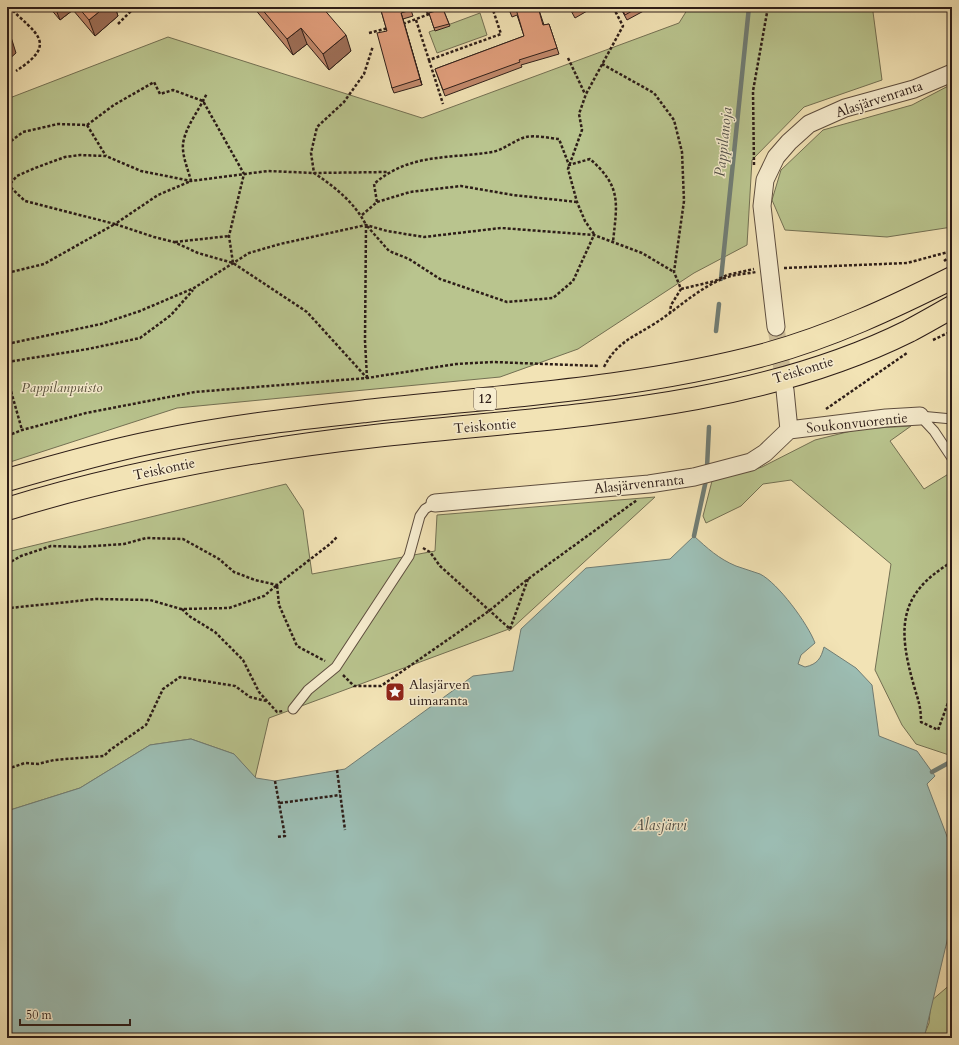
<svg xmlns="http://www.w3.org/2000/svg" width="959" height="1045" font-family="Cardo,serif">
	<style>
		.green { fill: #b9c48e; stroke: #737053 }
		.water { fill: #9cbdb3; stroke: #707d75 }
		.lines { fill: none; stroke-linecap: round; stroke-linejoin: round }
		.stream { stroke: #707d75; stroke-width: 4.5 }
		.minor-tunnel { stroke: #cbbb96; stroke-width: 17; stroke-dasharray: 17 8; stroke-linecap: butt }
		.service-casing { stroke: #5e4e3f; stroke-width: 11 }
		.minor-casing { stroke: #5e4e3f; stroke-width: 19 }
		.trunk-casing { stroke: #2d1d18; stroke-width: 24 }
		.path { stroke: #2d1d18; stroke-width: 2.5; stroke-dasharray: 3 2; stroke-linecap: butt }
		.service { stroke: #f7edcf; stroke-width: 9 }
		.minor { stroke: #f7edcf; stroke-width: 17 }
		.trunk { stroke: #f2e3b5; stroke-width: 22 }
		.wall { fill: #c2896c; stroke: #2d1d18 }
		.shaded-wall { fill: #9e6f58; stroke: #2d1d18 }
		.building { fill: #e29f7d; stroke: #2d1d18 }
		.labels { text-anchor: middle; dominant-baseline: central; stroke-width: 3; stroke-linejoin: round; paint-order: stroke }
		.shield { fill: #f7edcf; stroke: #6a5b4f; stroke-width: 1 }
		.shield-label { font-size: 13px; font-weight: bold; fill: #2d1d18 }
		.street-label { font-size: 14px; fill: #2d1d18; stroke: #f7edcf }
		.park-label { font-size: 14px; font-style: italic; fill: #574f3b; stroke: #f7edcf }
		.poi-label { font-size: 14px; fill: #2d1d18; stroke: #f7edcf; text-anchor: start }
		.water-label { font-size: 15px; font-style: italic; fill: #4e4d46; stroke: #f7edcf }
	</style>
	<rect width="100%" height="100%" fill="#f2e3b5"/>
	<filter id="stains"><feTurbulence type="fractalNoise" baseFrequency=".005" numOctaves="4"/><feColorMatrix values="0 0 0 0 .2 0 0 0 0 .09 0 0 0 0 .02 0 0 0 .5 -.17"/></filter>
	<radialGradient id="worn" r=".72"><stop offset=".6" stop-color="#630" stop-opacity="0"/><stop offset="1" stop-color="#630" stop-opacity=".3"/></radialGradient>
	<!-- green -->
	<path class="green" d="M 689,7 L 879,7 L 873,12 L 882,80 L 804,107 L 752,160 L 747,245 L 694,273 L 578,349 L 500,377 L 177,408 L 7,463 L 7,99 L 168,37 L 422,118 L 679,23 Z
		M 480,13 L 487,35 L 437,53 L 429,32 Z
		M 952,84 L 952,227 L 887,237 L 785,230 L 772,200 L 781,170 L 823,130 L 912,105 Z
		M 911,426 L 890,441 L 924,489 L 950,473 L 952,459 L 952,756 L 916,744 L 902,725 L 875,670 L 891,564 L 791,480 L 763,484 L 741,506 L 706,523 L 703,516 L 712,481 L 762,467 L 815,440 L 859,429 Z
		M 286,484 L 303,510 L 312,574 L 435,551 L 437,515 L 655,497 L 509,631 L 509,629 L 269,718 L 255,778 L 234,754 L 191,739 L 150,745 L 80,788 L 7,811 L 7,552 Z
		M 952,983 L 952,1038 L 923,1038 L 929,1023 L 931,1001 Z"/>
	<!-- water -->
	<path class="water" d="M 694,536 C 707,548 719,559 736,566 C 744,569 752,571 760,574 C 778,583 808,624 815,643 L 801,655 L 798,664 L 805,667 C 818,664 821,658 824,647 L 856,668 L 872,685 L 879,736 L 917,751 L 935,776 L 927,784 L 948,839 L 952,920 L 924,1038 L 7,1038 L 7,811 L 80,788 L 150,745 L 191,739 L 234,754 L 256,778 L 275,781 L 345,769 L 473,676 L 513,671 L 521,629 L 586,568 L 670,559 Z"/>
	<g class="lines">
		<!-- stream -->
		<path class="stream" d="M 721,279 L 749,7
			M 716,331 L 719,304
			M 707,467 L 709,427
			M 694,536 L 706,480
			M 932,772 L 952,761"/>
		<!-- minor-tunnel -->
		<path class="minor-tunnel" d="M 776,327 L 785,390"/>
		<defs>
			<path id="service" d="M 920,416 L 934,431 L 952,458
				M 920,416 L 952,419
				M 293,709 L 308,690 L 336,667 L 409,556 L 420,516 L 425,509 L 435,503"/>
			<path id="minor" d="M 776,327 L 762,206 L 765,180 L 776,157 L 789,142 L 809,124 L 845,108 L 914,89 L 952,73
				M 789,430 L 886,418 L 920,416
				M 435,503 L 649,484 L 694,477 L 751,462 L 765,453 L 789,430 L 785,390"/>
			<path id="trunk" d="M 7,480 C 55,466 104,452 153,442 C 223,427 295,419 366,411 C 501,396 636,389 767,354 C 832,336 892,308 952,278
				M 7,509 C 127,472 251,450 375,436 C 553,416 746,412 909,331 C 924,323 938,315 952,307"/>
		</defs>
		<!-- service casing -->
		<use href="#service" class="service-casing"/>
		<!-- minor casing -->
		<use href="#minor" class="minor-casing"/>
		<!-- trunk casing -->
		<use href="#trunk" class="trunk-casing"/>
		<!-- path -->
		<path class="path" d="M 9,7 C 36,34 59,43 16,71
			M 426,7 L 428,15
			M 440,10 L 449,7
			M 416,20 L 429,60 L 501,34 L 492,7
			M 118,24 L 135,7
			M 403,24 L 432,13
			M 369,33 L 388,28
			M 568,58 L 585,94
			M 429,60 L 443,104
			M 602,64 L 654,93 L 674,120 L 682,152 L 684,201 L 674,272 L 681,289 L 671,305 L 670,312
			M 87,125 L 106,156
			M 7,144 L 23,132 L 58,124 L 87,125 L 114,105 L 154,82 L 160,94 L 173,90 L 203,101 L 244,174 L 229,236 L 233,263
			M 754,165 L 753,91 L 768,7
			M 7,184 L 25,201 L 115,224 L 158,195 L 191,181 C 188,169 182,156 183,144 C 185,127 200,109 207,93
			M 7,187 L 17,176 L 35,168 L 65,157 L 80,155 L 106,156 L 141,171 L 191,181 L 268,171 L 314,173 L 387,172
			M 377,202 L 410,192 L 461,186 L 513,195 L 577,202
			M 362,215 L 377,202 L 374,184 C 409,153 449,159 492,152 C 504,150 514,140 526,137 C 535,135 549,138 559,139 L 569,165 L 590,159 C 622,187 617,203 613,242
			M 367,226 L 389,251 L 409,259 L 440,279 L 507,302 L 553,298 L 573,281 L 594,235
			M 594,234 L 585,221 L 577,202 L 568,169 L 582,130 L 579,114 L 586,94 L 623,26 L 613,7
			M 175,242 L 229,236
			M 944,261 L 952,255
			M 784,268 L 907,263 L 952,251
			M 7,273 L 44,264 L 115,224 L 154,237 L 174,242 L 198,253 L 233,263 L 307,312 L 367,378
			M 681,289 L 715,281 L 727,275 L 754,269
			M 933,340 L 952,331
			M 7,344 L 101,324 L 140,311 L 194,288 L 249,253 L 280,244 L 366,225 L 387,231 L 424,237 L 501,228 L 594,235 L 642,253 L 674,272
			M 7,362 L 88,349 L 140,338 L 171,315 L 193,290
			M 604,367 C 617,342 632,338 654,324 C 678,309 698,288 725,278 C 735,274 746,274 756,272
			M 7,377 L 22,430
			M 367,378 L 365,341 L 366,225 C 355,203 335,187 314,173 L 311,153 L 317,127 L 344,102 L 364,74 L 373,46
			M 826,409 L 907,353
			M 7,436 L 22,430 L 86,413 L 195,392 L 367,378 L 456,364 L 493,362 L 599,366
			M 423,548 L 430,552 L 440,566 L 510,629
			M 952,562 C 897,594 898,630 914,686 C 918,700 921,706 921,722 L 938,730 L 952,692
			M 7,564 L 21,556 L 51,546 L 80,547 L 124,544 L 146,538 L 183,539 L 219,559 L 234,572 L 255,580 L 277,585 L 330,544 L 337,537
			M 182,609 L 189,616 L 215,632 L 243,660 L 259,692 L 277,712 L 283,711
			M 7,611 L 10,608 L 96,599 L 150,600 L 181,609 L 229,608 L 264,596 L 277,585 L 279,605 L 297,646 L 325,661
			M 510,629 L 528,579
			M 343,675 L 354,686 L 381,686 L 489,611 L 528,579 L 637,500
			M 7,769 L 25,763 L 38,764 L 54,760 L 104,756 L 110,750 L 146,725 L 163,689 L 180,677 L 235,686 L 250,697 L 266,701
			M 337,770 L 345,830
			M 275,781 L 285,836 L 276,837
			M 280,803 L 340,795"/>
		<!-- service -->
		<use href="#service" class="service"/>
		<!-- minor -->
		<use href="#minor" class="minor"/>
		<!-- trunk -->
		<use href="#trunk" class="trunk"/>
	</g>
	<!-- wall -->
	<path class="wall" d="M 49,7 L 115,7 L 118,16 L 95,36 L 73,10 L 60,20 Z
		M 253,7 L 299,7 L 351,51 L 329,70 L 307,44 L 293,55 L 254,8 Z
		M 380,7 L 410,7 L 413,16 L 403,19 L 422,85 L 394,93 L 392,88 L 387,31 Z
		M 508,7 L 538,7 L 544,25 L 549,24 L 559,54 L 521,65 L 522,67 L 445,96 L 435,69 L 524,36 L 517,15 L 512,17 Z
		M 569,7 L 594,7 L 575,18 Z
		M 620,7 L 651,7 L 627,20 Z
		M 443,9 L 450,26 L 435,31 L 429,13 Z"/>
	<!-- shaded-wall -->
	<path class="shaded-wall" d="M 55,7 L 72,7 L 73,10 L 60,20 Z
		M 105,7 L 115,7 L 118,16 L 95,36 L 89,20 Z
		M 401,13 L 403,19 L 422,85 L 420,79 Z
		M 301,28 L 307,44 L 293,55 L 287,39 Z
		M 346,35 L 351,51 L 329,70 L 323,54 Z
		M 11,37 L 16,53 L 7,61 L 7,40 Z"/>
	<!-- building -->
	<path class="building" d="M 78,7 L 105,7 L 89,20 Z
		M 260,7 L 299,7 L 301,9 L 303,7 L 310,7 L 312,9 L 314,7 L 322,7 L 346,35 L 323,54 L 301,28 L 287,39 Z
		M 380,7 L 410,7 L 411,10 L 401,13 L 420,79 L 392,88 L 377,33 L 387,31 Z
		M 508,7 L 538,7 L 543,25 L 549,24 L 557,48 L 519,60 L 520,62 L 443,90 L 435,69 L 524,36 L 516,9 L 510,11 Z
		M 570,7 L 582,7 L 573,12 Z
		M 621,7 L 639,7 L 625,15 Z
		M 443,9 L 449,24 L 434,28 L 429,13 Z
		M 7,33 L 11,37 L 7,40 Z"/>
	<!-- icons -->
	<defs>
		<symbol id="sight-square" viewBox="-11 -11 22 22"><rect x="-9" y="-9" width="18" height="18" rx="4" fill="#8f2418" stroke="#f7edcf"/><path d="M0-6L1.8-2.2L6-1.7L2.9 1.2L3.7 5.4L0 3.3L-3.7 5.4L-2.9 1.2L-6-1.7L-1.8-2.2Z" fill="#fff"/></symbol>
	</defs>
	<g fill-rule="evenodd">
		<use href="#sight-square" x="384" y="681" width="22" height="22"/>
	</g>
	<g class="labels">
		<!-- shield labels -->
		<rect class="shield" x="474" y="388" width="22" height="22" rx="3"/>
		<g class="shield-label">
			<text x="485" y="399">12</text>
		</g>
		<!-- street labels -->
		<g class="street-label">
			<text transform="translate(879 99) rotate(-18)">Alasjärvenranta</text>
			<text transform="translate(803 370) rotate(-17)">Teiskontie</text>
			<text transform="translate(857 423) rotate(-6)">Soukonvuorentie</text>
			<text transform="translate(485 426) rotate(-5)">Teiskontie</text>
			<text transform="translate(164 469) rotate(-12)">Teiskontie</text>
			<text transform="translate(639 484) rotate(-6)">Alasjärvenranta</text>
		</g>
		<!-- park labels -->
		<g class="park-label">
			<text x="62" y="387">Pappilanpuisto</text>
		</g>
		<!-- poi labels -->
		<g class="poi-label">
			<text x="409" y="684">Alasjärven<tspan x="409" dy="16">uimaranta</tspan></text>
		</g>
		<!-- water labels -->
		<g class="water-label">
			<text transform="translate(723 142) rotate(-84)">Pappilanoja</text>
			<text x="660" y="825">Alasjärvi</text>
		</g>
	</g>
	<!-- margin -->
	<rect width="959" height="1045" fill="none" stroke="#f2e3b5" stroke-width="24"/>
	<rect x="8" y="8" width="943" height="1029" fill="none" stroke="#2d1d18" stroke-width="2"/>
	<rect x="12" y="12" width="935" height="1021" fill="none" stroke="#2d1d18"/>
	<!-- scale -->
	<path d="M20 1019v6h110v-6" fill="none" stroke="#2d1d18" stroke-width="2"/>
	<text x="26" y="1019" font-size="12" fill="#2d1d18" stroke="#f7edcf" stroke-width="3" paint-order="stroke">50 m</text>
	<rect width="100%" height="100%" filter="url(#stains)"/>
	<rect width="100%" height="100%" fill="url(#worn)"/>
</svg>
